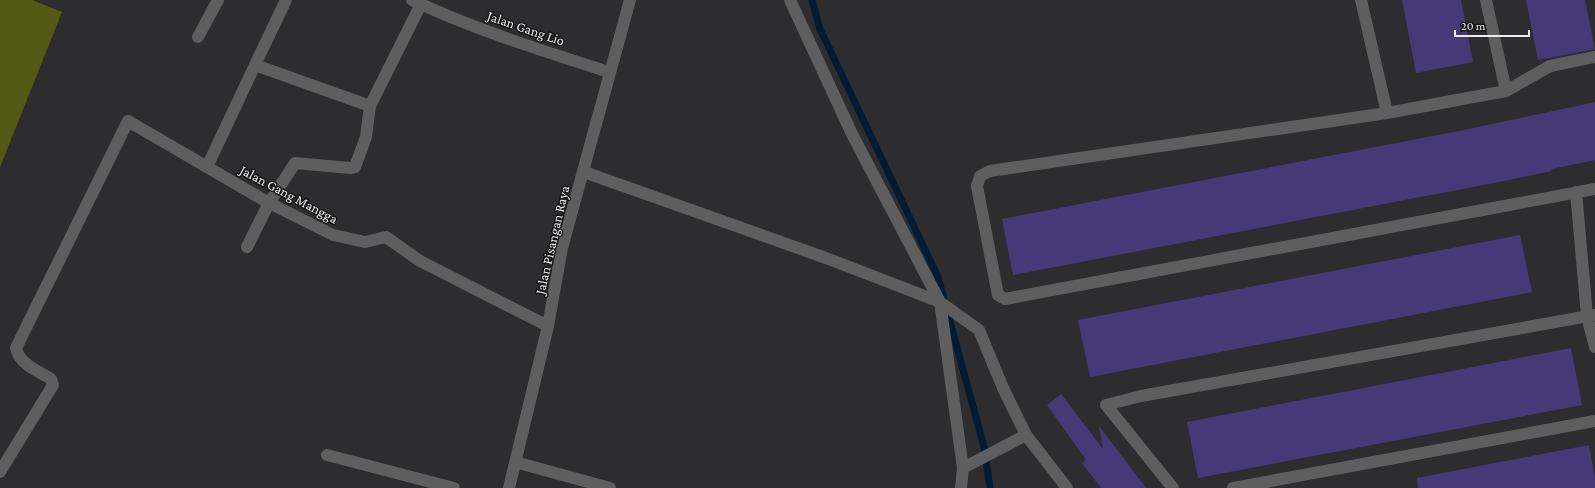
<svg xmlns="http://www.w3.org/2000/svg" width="1595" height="488" font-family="'Crimson Pro',serif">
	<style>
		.green { fill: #545913 }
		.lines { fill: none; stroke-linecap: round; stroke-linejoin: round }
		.stream { stroke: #001c35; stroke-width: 7 }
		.building { fill: #453977 }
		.minor { stroke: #5f5e5e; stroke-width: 12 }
		.labels { text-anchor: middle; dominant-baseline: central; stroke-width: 3; stroke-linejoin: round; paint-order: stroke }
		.street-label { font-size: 14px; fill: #ececed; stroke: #161617 }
	</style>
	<rect width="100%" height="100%" fill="#2d2d30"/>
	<!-- green -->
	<path class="green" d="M 0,0 L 32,0 L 62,12 L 0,167 Z"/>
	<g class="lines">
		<!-- stream -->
		<path class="stream" d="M 812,0 L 820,29 L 938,277 L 984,447 L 990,488"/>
	</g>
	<!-- building -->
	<path class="building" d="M 1402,0 L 1461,0 L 1473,62 L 1416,73 Z
		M 1526,0 L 1585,0 L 1595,49 L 1538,60 Z
		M 1595,102 L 1595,160 L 1551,169 L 1552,171 L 1494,183 L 1013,275 L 1002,219 L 1464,130 Z
		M 1520,235 L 1532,292 L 1090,377 L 1078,320 Z
		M 1571,348 L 1582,405 L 1198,478 L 1187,422 Z
		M 1061,394 L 1103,449 L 1099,426 L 1146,488 L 1101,488 L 1082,463 L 1086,460 L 1047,405 Z
		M 1589,445 L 1595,478 L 1595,488 L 1418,488 L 1417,478 Z"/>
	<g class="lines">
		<!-- minor -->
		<path class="minor" d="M 286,0 L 255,65 L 370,106
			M 412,0 C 476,30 543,51 609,72
			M 790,0 L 852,134 L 940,302 L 963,468 L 961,488
			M 1361,0 L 1387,113
			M 1486,0 L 1506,91
			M 198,37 L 218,0
			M 1595,57 L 1550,66 L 1506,91 L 1387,113 L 990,171 L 980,176 L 977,186 L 997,290 L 998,295 L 1005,299 L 1595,189
			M 207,167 L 255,65
			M 584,172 L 826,258 L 940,302 L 979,330 L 1003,388 L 1026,435 L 1067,488
			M 1576,192 L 1587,316 L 1595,347
			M 247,247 L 269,203 L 295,163 L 350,168 L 355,167 L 366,137 L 370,106 L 421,4
			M 327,455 L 454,488
			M 515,462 L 610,488
			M 963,468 L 1026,435
			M 0,472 L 53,385 L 51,379 C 38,371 19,364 16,348 L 128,121 L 269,203 L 333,235 L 365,242 L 386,237 L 420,261 L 548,326
			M 509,488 L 548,326 L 562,248 L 630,0
			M 1173,488 L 1106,405 L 1141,396 L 1595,315
			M 1233,488 L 1595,421"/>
	</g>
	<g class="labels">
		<!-- street labels -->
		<g class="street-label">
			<text transform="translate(526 28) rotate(19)">Jalan Gang Lio</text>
			<text transform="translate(289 194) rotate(28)">Jalan Gang Mangga</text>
			<text transform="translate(552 240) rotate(-77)">Jalan Pisangan Raya</text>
		</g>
	</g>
	<!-- scale -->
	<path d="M1455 30v6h74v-6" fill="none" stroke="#ececed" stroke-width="2"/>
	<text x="1461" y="30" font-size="12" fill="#ececed" stroke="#161617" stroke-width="3" paint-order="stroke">20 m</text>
</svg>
